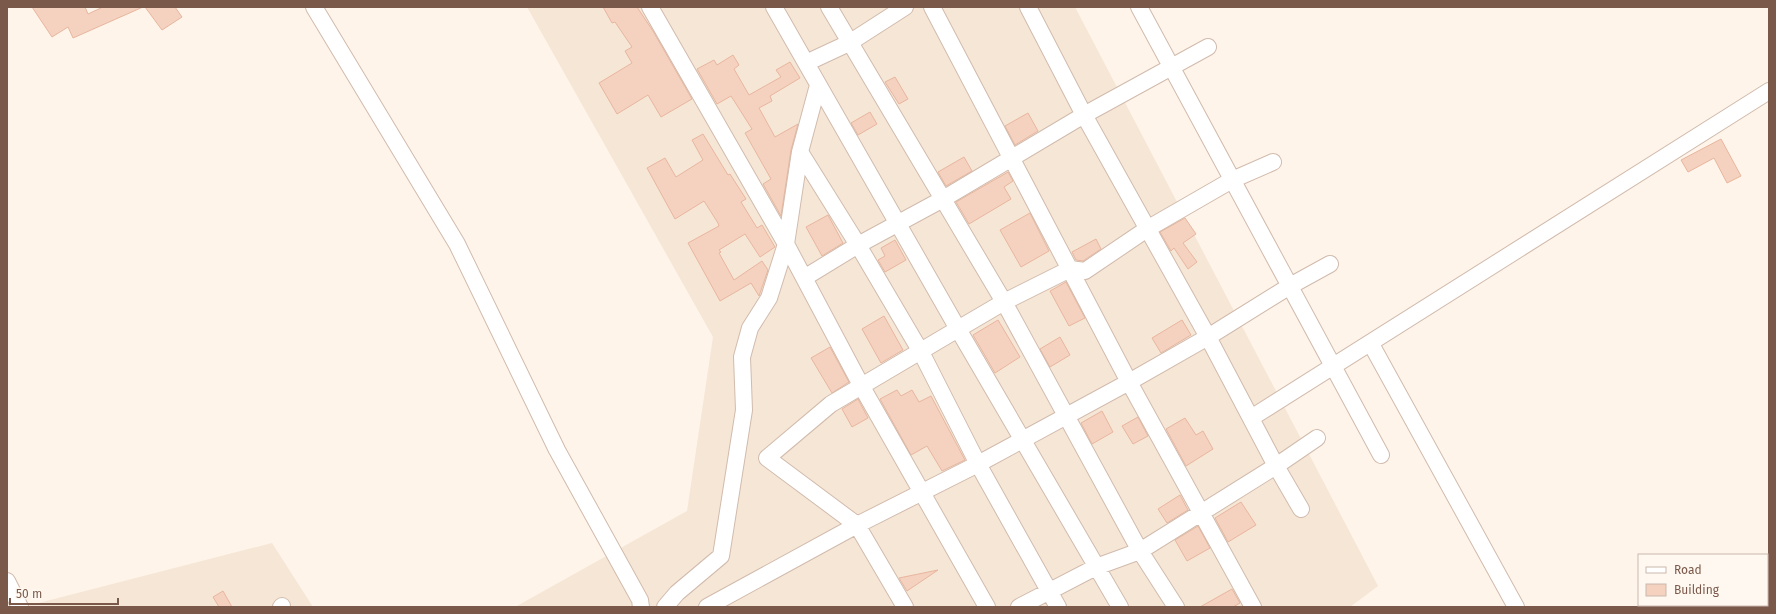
<svg xmlns="http://www.w3.org/2000/svg" width="1776" height="614" font-family="'Fira Sans',sans-serif">
	<style>
		.residential { fill: #f6e6d6 }
		.building { fill: #f5d1bf; stroke: #e8b69e }
		.lines { fill: none; stroke-linecap: round; stroke-linejoin: round }
		.minor-casing { stroke: #d1bbad; stroke-width: 18 }
		.minor { stroke: #fff; stroke-width: 16 }
	</style>
	<rect width="100%" height="100%" fill="#fef4e9"/>
	<!-- residential -->
	<path class="residential" d="M 527,7 L 1075,7 L 1378,586 L 1350,607 L 515,607 L 687,511 L 713,337 Z
		M 272,543 L 313,607 L 23,607 Z"/>
	<!-- building -->
	<path class="building" d="M 32,7 L 85,7 L 88,14 L 103,7 L 143,7 L 73,38 L 68,27 L 52,37 Z
		M 145,7 L 175,7 L 182,17 L 162,30 Z
		M 603,7 L 637,7 L 653,31 L 692,99 L 661,117 L 648,95 L 617,114 L 599,83 L 632,63 L 625,51 L 632,47 L 615,22 L 612,23 Z
		M 733,55 L 739,65 L 734,69 L 749,95 L 781,77 L 776,70 L 790,62 L 800,78 L 770,96 L 772,101 L 759,108 L 775,137 L 798,124 L 791,150 L 781,216 L 763,184 L 771,179 L 745,133 L 752,129 L 731,96 L 717,104 L 697,69 L 714,60 L 717,65 Z
		M 895,77 L 908,99 L 899,104 L 885,82 Z
		M 870,112 L 877,124 L 858,135 L 851,123 Z
		M 1028,113 L 1038,131 L 1015,145 L 1005,126 Z
		M 703,134 L 728,175 L 730,174 L 746,199 L 741,202 L 757,228 L 762,225 L 775,247 L 760,257 L 745,234 L 719,250 L 721,252 L 719,253 L 734,280 L 762,261 L 768,270 L 759,296 L 751,283 L 720,301 L 688,243 L 719,226 L 718,223 L 704,201 L 675,219 L 647,168 L 665,158 L 676,177 L 703,160 L 692,140 Z
		M 1721,139 L 1741,176 L 1727,183 L 1714,158 L 1688,172 L 1681,160 Z
		M 964,157 L 972,171 L 946,186 L 938,172 Z
		M 1008,172 L 1013,181 L 1004,187 L 1011,199 L 969,224 L 956,202 Z
		M 1030,213 L 1049,251 L 1021,267 L 1000,230 Z
		M 828,215 L 843,243 L 822,256 L 806,227 Z
		M 1185,218 L 1196,234 L 1183,243 L 1197,262 L 1188,269 L 1174,248 L 1171,251 L 1160,232 Z
		M 1096,239 L 1101,249 L 1083,261 L 1076,260 L 1072,252 Z
		M 895,240 L 906,260 L 885,272 L 878,260 L 885,256 L 881,248 Z
		M 1066,282 L 1085,318 L 1069,326 L 1050,291 Z
		M 884,316 L 903,350 L 881,363 L 862,329 Z
		M 998,320 L 1020,357 L 995,373 L 973,335 Z
		M 1182,320 L 1191,335 L 1161,353 L 1152,338 Z
		M 1060,337 L 1070,355 L 1050,367 L 1040,349 Z
		M 830,347 L 849,382 L 832,393 L 811,358 Z
		M 897,390 L 901,396 L 912,390 L 919,402 L 931,396 L 965,460 L 942,471 L 927,446 L 911,455 L 880,399 Z
		M 858,399 L 868,418 L 852,427 L 842,409 Z
		M 1102,411 L 1113,432 L 1092,444 L 1081,423 Z
		M 1138,417 L 1148,436 L 1133,444 L 1122,426 Z
		M 1185,418 L 1196,435 L 1203,431 L 1213,449 L 1186,466 L 1166,429 Z
		M 1180,495 L 1188,510 L 1167,523 L 1158,509 Z
		M 1241,502 L 1256,525 L 1228,542 L 1215,518 Z
		M 1198,526 L 1210,548 L 1187,561 L 1175,540 Z
		M 938,570 L 907,591 L 899,578 Z
		M 1232,589 L 1240,603 L 1233,607 L 1200,607 Z
		M 223,591 L 232,607 L 219,607 L 213,597 Z"/>
	<g class="lines">
		<defs>
			<path id="minor" d="M 314,7 L 457,244 L 557,450 L 640,600 L 641,607
				M 650,7 L 786,244 L 862,387 L 987,607
				M 774,7 L 958,329 L 1120,607
				M 829,7 L 1004,302 L 1140,551 L 1176,607
				M 932,7 L 1129,382 L 1253,607
				M 1028,7 L 1084,115 L 1208,337 L 1276,466 L 1301,509
				M 1139,7 L 1381,455
				M 806,63 L 849,43 L 905,7
				M 800,152 L 858,245 L 921,352 L 978,464 L 1058,607
				M 804,278 L 858,245 L 943,199 L 1084,115 L 1208,47
				M 1371,344 L 1516,607
				M 1251,418 L 1769,91
				M 7,581 L 20,607
				M 281,607 L 282,606
				M 665,607 L 677,593 L 721,556 L 744,410 L 742,357 L 750,328 L 769,298 L 786,244 L 800,152 L 818,85
				M 707,607 L 857,525 L 978,464 L 1129,382 L 1208,337 L 1290,286 L 1330,264
				M 905,607 L 857,525 L 767,458 L 831,404 L 958,329 L 1004,302 L 1070,269 L 1085,271 L 1147,229 L 1232,180 L 1273,162
				M 1019,607 L 1096,567 L 1140,551 L 1276,466 L 1317,438"/>
		</defs>
		<!-- minor casing -->
		<use href="#minor" class="minor-casing"/>
		<!-- minor -->
		<use href="#minor" class="minor"/>
	</g>
	<!-- border -->
	<rect width="1776" height="614" fill="none" stroke="#7a594a" stroke-width="16"/>
	<!-- legend -->
	<rect x="1638" y="554" width="130" height="52" fill="#fff8f0" stroke="#cab8ae"/>
	<rect x="1646" y="567" width="20" height="6" fill="#ffffff" stroke="#cab8ae"/>
	<text x="1674" y="574" font-size="12" fill="#7a594a">Road</text>
	<rect x="1646" y="584" width="20" height="12" fill="#f5d1bf" stroke="#cab8ae"/>
	<text x="1674" y="594" font-size="12" fill="#7a594a">Building</text>
	<!-- scale -->
	<path d="M10 598v6h108v-6" fill="none" stroke="#7a594a" stroke-width="2"/>
	<text x="16" y="598" font-size="12" fill="#7a594a" stroke="#fff8f0" stroke-width="3" paint-order="stroke">50 m</text>
</svg>
